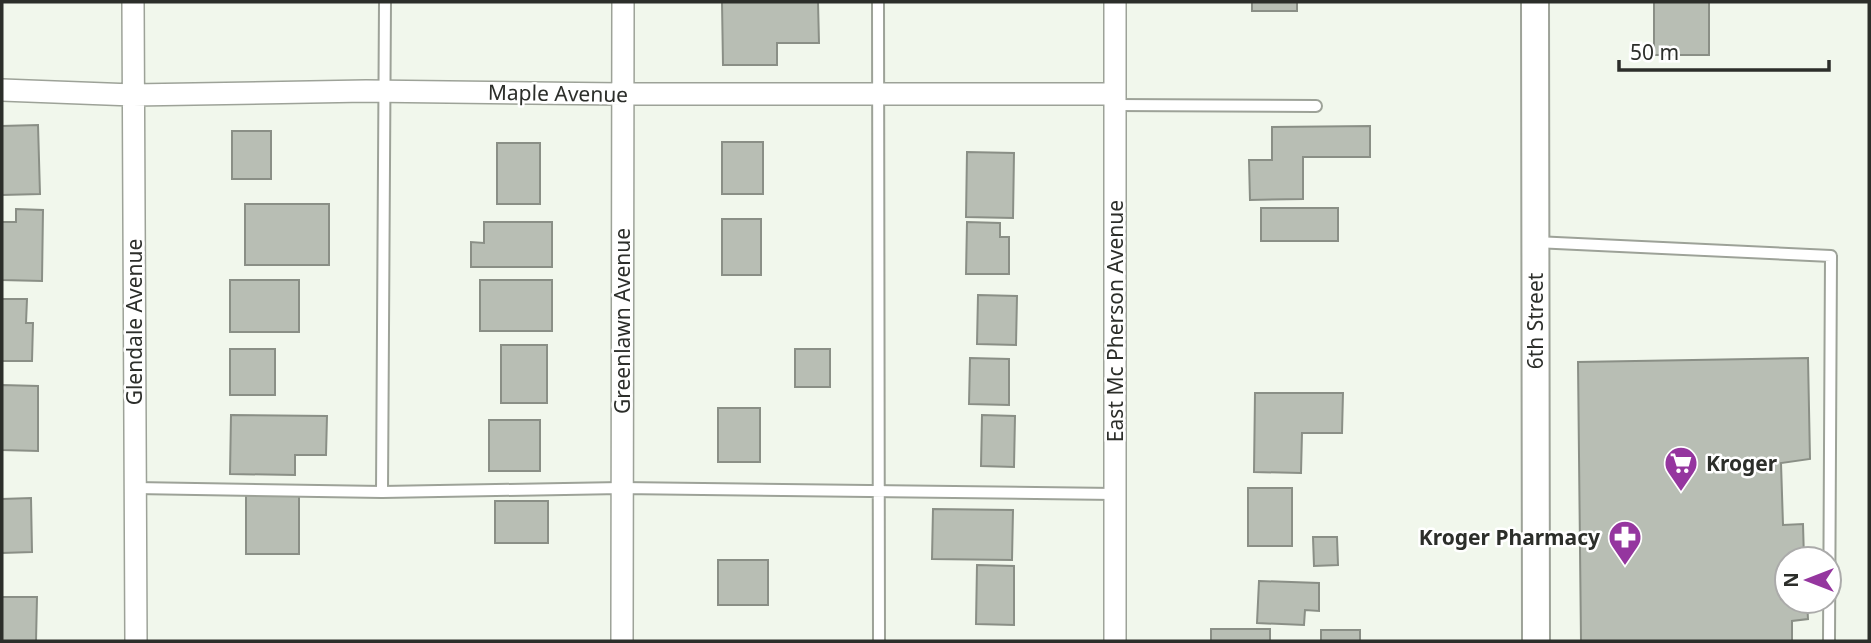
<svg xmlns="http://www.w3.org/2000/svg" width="1871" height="643" font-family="'Noto Sans',sans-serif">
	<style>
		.building { fill: #b8beb4; stroke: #8a8f86; stroke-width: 2 }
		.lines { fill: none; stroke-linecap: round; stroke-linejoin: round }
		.service-casing { stroke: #9da298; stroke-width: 14 }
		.minor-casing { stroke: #9da298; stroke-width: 24 }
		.tertiary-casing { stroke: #9da298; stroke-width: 30 }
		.service { stroke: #fff; stroke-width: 10 }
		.minor { stroke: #fff; stroke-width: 21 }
		.tertiary { stroke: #fff; stroke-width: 26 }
		.labels { text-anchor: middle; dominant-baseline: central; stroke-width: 5; stroke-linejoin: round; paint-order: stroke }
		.street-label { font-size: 21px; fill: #2c2e2a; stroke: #fff }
		.poi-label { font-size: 21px; font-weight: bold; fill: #2c2e2a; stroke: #fff; text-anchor: start }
	</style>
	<rect width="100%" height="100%" fill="#f1f7ec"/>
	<!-- building -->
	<path class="building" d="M 722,2 L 818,2 L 819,43 L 777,43 L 777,65 L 723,65 Z
		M 1252,2 L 1297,2 L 1297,11 L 1252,11 Z
		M 1654,2 L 1709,2 L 1709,55 L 1654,55 Z
		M 38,125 L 40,194 L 2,195 L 2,126 Z
		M 1370,126 L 1370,157 L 1303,157 L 1303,199 L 1250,200 L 1249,160 L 1272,160 L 1272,127 Z
		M 232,131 L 271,131 L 271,179 L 232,179 Z
		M 722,142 L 763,142 L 763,194 L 722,194 Z
		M 497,143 L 540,143 L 540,204 L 497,204 Z
		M 967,152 L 1014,153 L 1013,218 L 966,217 Z
		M 245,204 L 329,204 L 329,265 L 245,265 Z
		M 1261,208 L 1338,208 L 1338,241 L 1261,241 Z
		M 16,209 L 43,210 L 42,281 L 2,280 L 2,222 L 16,222 Z
		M 722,219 L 761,219 L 761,275 L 722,275 Z
		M 484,222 L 552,222 L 552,267 L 471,267 L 471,242 L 484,243 Z
		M 967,222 L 1000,223 L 1000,237 L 1009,237 L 1009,274 L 966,274 Z
		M 230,280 L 299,280 L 299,332 L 230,332 Z
		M 480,280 L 552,280 L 552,331 L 480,331 Z
		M 978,295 L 1017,296 L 1016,345 L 977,344 Z
		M 2,299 L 27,299 L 26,323 L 33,323 L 32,361 L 2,361 Z
		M 501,345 L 547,345 L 547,403 L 501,403 Z
		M 230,349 L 275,349 L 275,395 L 230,395 Z
		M 795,349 L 830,349 L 830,387 L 795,387 Z
		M 970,358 L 1009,359 L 1009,405 L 969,404 Z
		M 1808,358 L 1810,459 L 1781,463 L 1783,525 L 1803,524 L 1804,559 L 1787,559 L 1787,564 L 1783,565 L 1781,599 L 1807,601 L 1808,619 L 1792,621 L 1792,641 L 1581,641 L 1578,362 Z
		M 2,385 L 38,386 L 38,451 L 2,450 Z
		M 1255,393 L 1343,393 L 1342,433 L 1302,433 L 1301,473 L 1254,472 Z
		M 718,408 L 760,408 L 760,462 L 718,462 Z
		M 231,415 L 327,416 L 326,455 L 295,455 L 295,475 L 230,474 Z
		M 982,415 L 1015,416 L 1014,467 L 981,466 Z
		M 489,420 L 540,420 L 540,471 L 489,471 Z
		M 1248,488 L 1292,488 L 1292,546 L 1248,546 Z
		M 246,495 L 299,495 L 299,554 L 246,554 Z
		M 31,498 L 32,552 L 2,553 L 2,499 Z
		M 495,501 L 548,501 L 548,543 L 495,543 Z
		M 933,509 L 1013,510 L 1012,560 L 932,559 Z
		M 1313,537 L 1337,537 L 1338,565 L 1314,566 Z
		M 718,560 L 768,560 L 768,605 L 718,605 Z
		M 977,565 L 1014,566 L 1014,625 L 976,624 Z
		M 1259,581 L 1319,583 L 1319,611 L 1305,610 L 1304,625 L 1257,623 Z
		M 2,597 L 37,597 L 36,641 L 2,641 Z
		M 1211,629 L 1270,629 L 1270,641 L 1211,641 Z
		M 1321,630 L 1360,630 L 1360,641 L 1321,641 Z"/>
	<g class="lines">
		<defs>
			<path id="service" d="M 878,2 L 879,641
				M 1115,105 L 1316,106
				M 1535,242 L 1831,256 L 1829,641
				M 135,488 L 382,492 L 621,488 L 1115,494
				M 382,492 L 385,2"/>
			<path id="minor" d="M 133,2 L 136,641
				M 2,90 L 133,95 L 366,91 L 622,94 L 1115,94
				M 622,641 L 623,2
				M 1115,641 L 1115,2"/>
			<path id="tertiary" d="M 1535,2 L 1536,641"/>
		</defs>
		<!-- service casing -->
		<use href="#service" class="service-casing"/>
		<!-- minor casing -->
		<use href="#minor" class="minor-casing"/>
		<!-- tertiary casing -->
		<use href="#tertiary" class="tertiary-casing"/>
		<!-- service -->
		<use href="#service" class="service"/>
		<!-- minor -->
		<use href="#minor" class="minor"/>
		<!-- tertiary -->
		<use href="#tertiary" class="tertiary"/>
	</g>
	<!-- icons -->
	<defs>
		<symbol id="supermarket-pin" viewBox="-11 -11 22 30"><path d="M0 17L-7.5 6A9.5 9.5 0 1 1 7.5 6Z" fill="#95369f" stroke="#fff"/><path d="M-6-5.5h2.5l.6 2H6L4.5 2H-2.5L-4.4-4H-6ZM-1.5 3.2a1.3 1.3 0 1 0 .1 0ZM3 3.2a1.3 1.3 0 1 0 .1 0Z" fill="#fff"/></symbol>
		<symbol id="pharmacy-pin" viewBox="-11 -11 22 30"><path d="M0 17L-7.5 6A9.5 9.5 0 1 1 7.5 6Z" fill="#95369f" stroke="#fff"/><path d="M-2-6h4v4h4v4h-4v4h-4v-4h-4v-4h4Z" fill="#fff"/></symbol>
	</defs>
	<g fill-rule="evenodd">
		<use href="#supermarket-pin" x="1662" y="444" width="38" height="52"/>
		<use href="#pharmacy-pin" x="1606" y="518" width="38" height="52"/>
	</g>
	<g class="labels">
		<!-- street labels -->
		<g class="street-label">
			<text transform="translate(558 93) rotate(1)">Maple Avenue</text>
			<text transform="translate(622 321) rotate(-90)">Greenlawn Avenue</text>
			<text transform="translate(1115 321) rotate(-90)">East Mc Pherson Avenue</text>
			<text transform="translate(1535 321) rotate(-90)">6th Street</text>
			<text transform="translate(134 322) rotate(-90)">Glendale Avenue</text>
		</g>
		<!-- poi labels -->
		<g class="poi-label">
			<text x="1706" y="463">Kroger</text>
			<text x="1600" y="537" text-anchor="end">Kroger Pharmacy</text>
		</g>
	</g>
	<!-- border -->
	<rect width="1871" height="643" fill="none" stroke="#2c2e2a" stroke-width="7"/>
	<!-- north arrow -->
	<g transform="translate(1808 580) rotate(270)"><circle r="33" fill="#ffffff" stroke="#ababaa" stroke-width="2"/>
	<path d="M0-5L12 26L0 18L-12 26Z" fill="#95369f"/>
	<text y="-10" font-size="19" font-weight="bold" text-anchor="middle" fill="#2c2e2a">N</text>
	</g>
	<!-- scale -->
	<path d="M1619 60v10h210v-10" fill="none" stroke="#2c2e2a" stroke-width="3.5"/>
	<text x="1630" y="60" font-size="21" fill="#2c2e2a" stroke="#ffffff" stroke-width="5" paint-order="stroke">50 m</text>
</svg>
